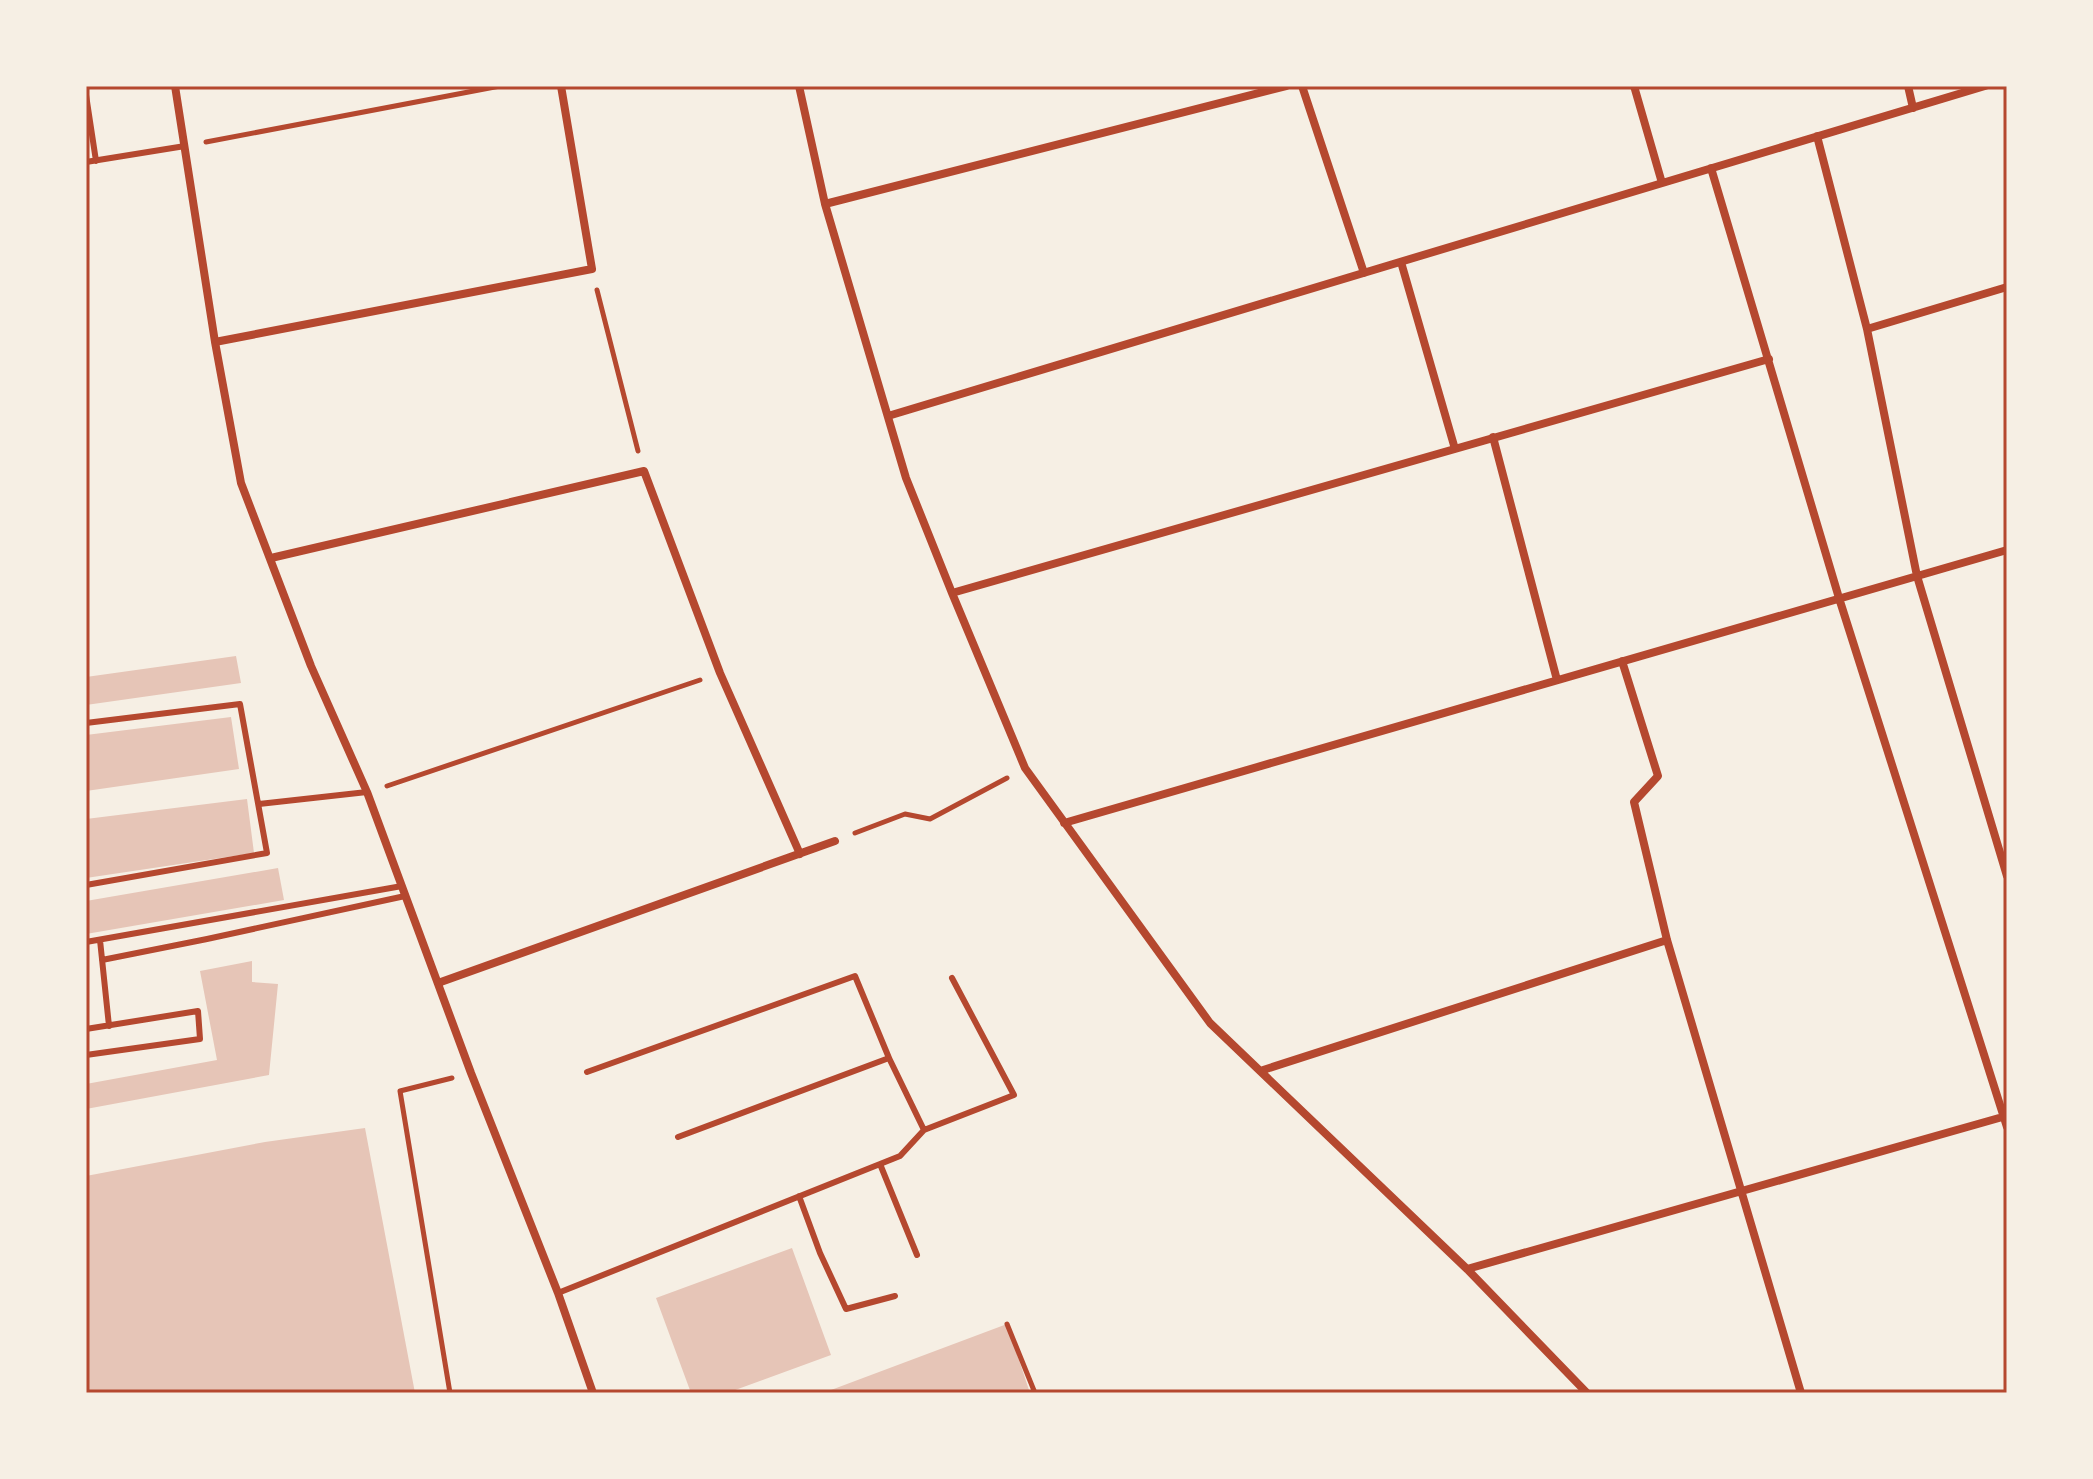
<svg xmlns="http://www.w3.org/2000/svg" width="2093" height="1479" font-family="'DejaVu Sans',sans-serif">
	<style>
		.building { fill: #e6c5b7 }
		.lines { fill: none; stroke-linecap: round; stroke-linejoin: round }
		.path { stroke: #b5482f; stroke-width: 5 }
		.service { stroke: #b5482f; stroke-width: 6 }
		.minor { stroke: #b5482f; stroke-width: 8 }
		.neatline { fill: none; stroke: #b5482f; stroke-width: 3 }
	</style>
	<rect width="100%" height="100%" fill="#f6efe4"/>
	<!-- building -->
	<path class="building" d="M 236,656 L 241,683 L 86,705 L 86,677 Z
		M 231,717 L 239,769 L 86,791 L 86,735 Z
		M 247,799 L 254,853 L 86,878 L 86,819 Z
		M 278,868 L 284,900 L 86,934 L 86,901 Z
		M 252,961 L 252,982 L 278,984 L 269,1075 L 86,1109 L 86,1084 L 217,1060 L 200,971 Z
		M 365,1128 L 415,1393 L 86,1393 L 86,1176 L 265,1142 Z
		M 792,1248 L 831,1355 L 727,1393 L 691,1393 L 656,1298 Z
		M 1007,1324 L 1030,1393 L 823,1393 Z"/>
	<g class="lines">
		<!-- path -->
		<path class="path" d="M 206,142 L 500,86
			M 597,290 L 638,451
			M 387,786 L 700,680
			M 855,833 L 905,814 L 930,819 L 1007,778
			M 1007,1324 L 1035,1393
			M 450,1393 L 400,1091 L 452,1078"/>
		<!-- service -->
		<path class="service" d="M 86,95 L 96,161
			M 86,162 L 185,146
			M 86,723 L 240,704 L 267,853 L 86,885
			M 259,804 L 367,792
			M 100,940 L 109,1026
			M 86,942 L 402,886
			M 102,960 L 207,939 L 405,896
			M 86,1029 L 198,1011 L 200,1039 L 86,1055
			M 587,1072 L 855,976 L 889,1058
			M 678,1137 L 889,1058 L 924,1130
			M 880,1164 L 917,1255
			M 799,1196 L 820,1253 L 846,1309 L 895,1296
			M 558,1293 L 900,1156 L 924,1130 L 1014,1095 L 952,978"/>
		<!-- minor -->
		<path class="minor" d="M 175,86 L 215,342 L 241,483 L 311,666 L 367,792 L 471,1073 L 558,1293 L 593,1393
			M 799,86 L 825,204 L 906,478 L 952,593 L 1025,768 L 1210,1023 L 1467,1269 L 1587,1393
			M 1302,86 L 1364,273
			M 1634,86 L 1662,183
			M 1908,86 L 1913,108
			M 1817,136 L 1867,329 L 1917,576 L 2007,876
			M 1711,168 L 1839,598 L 2007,1127
			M 825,204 L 1286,86
			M 1401,262 L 1455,449
			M 1867,329 L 2007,287
			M 215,342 L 592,269 L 561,86
			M 888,416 L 1985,86
			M 1493,437 L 1557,680
			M 271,558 L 644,471 L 720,673 L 800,854
			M 952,593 L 1769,359
			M 1622,661 L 1658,776 L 1634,802 L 1667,940 L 1801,1393
			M 1064,823 L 2007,550
			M 438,983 L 835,841
			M 1260,1071 L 1667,940
			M 1467,1269 L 2006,1116"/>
	</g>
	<!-- border -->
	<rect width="2093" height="1479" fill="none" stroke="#f6efe4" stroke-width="176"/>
	<rect x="88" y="88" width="1917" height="1303" class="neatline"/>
</svg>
